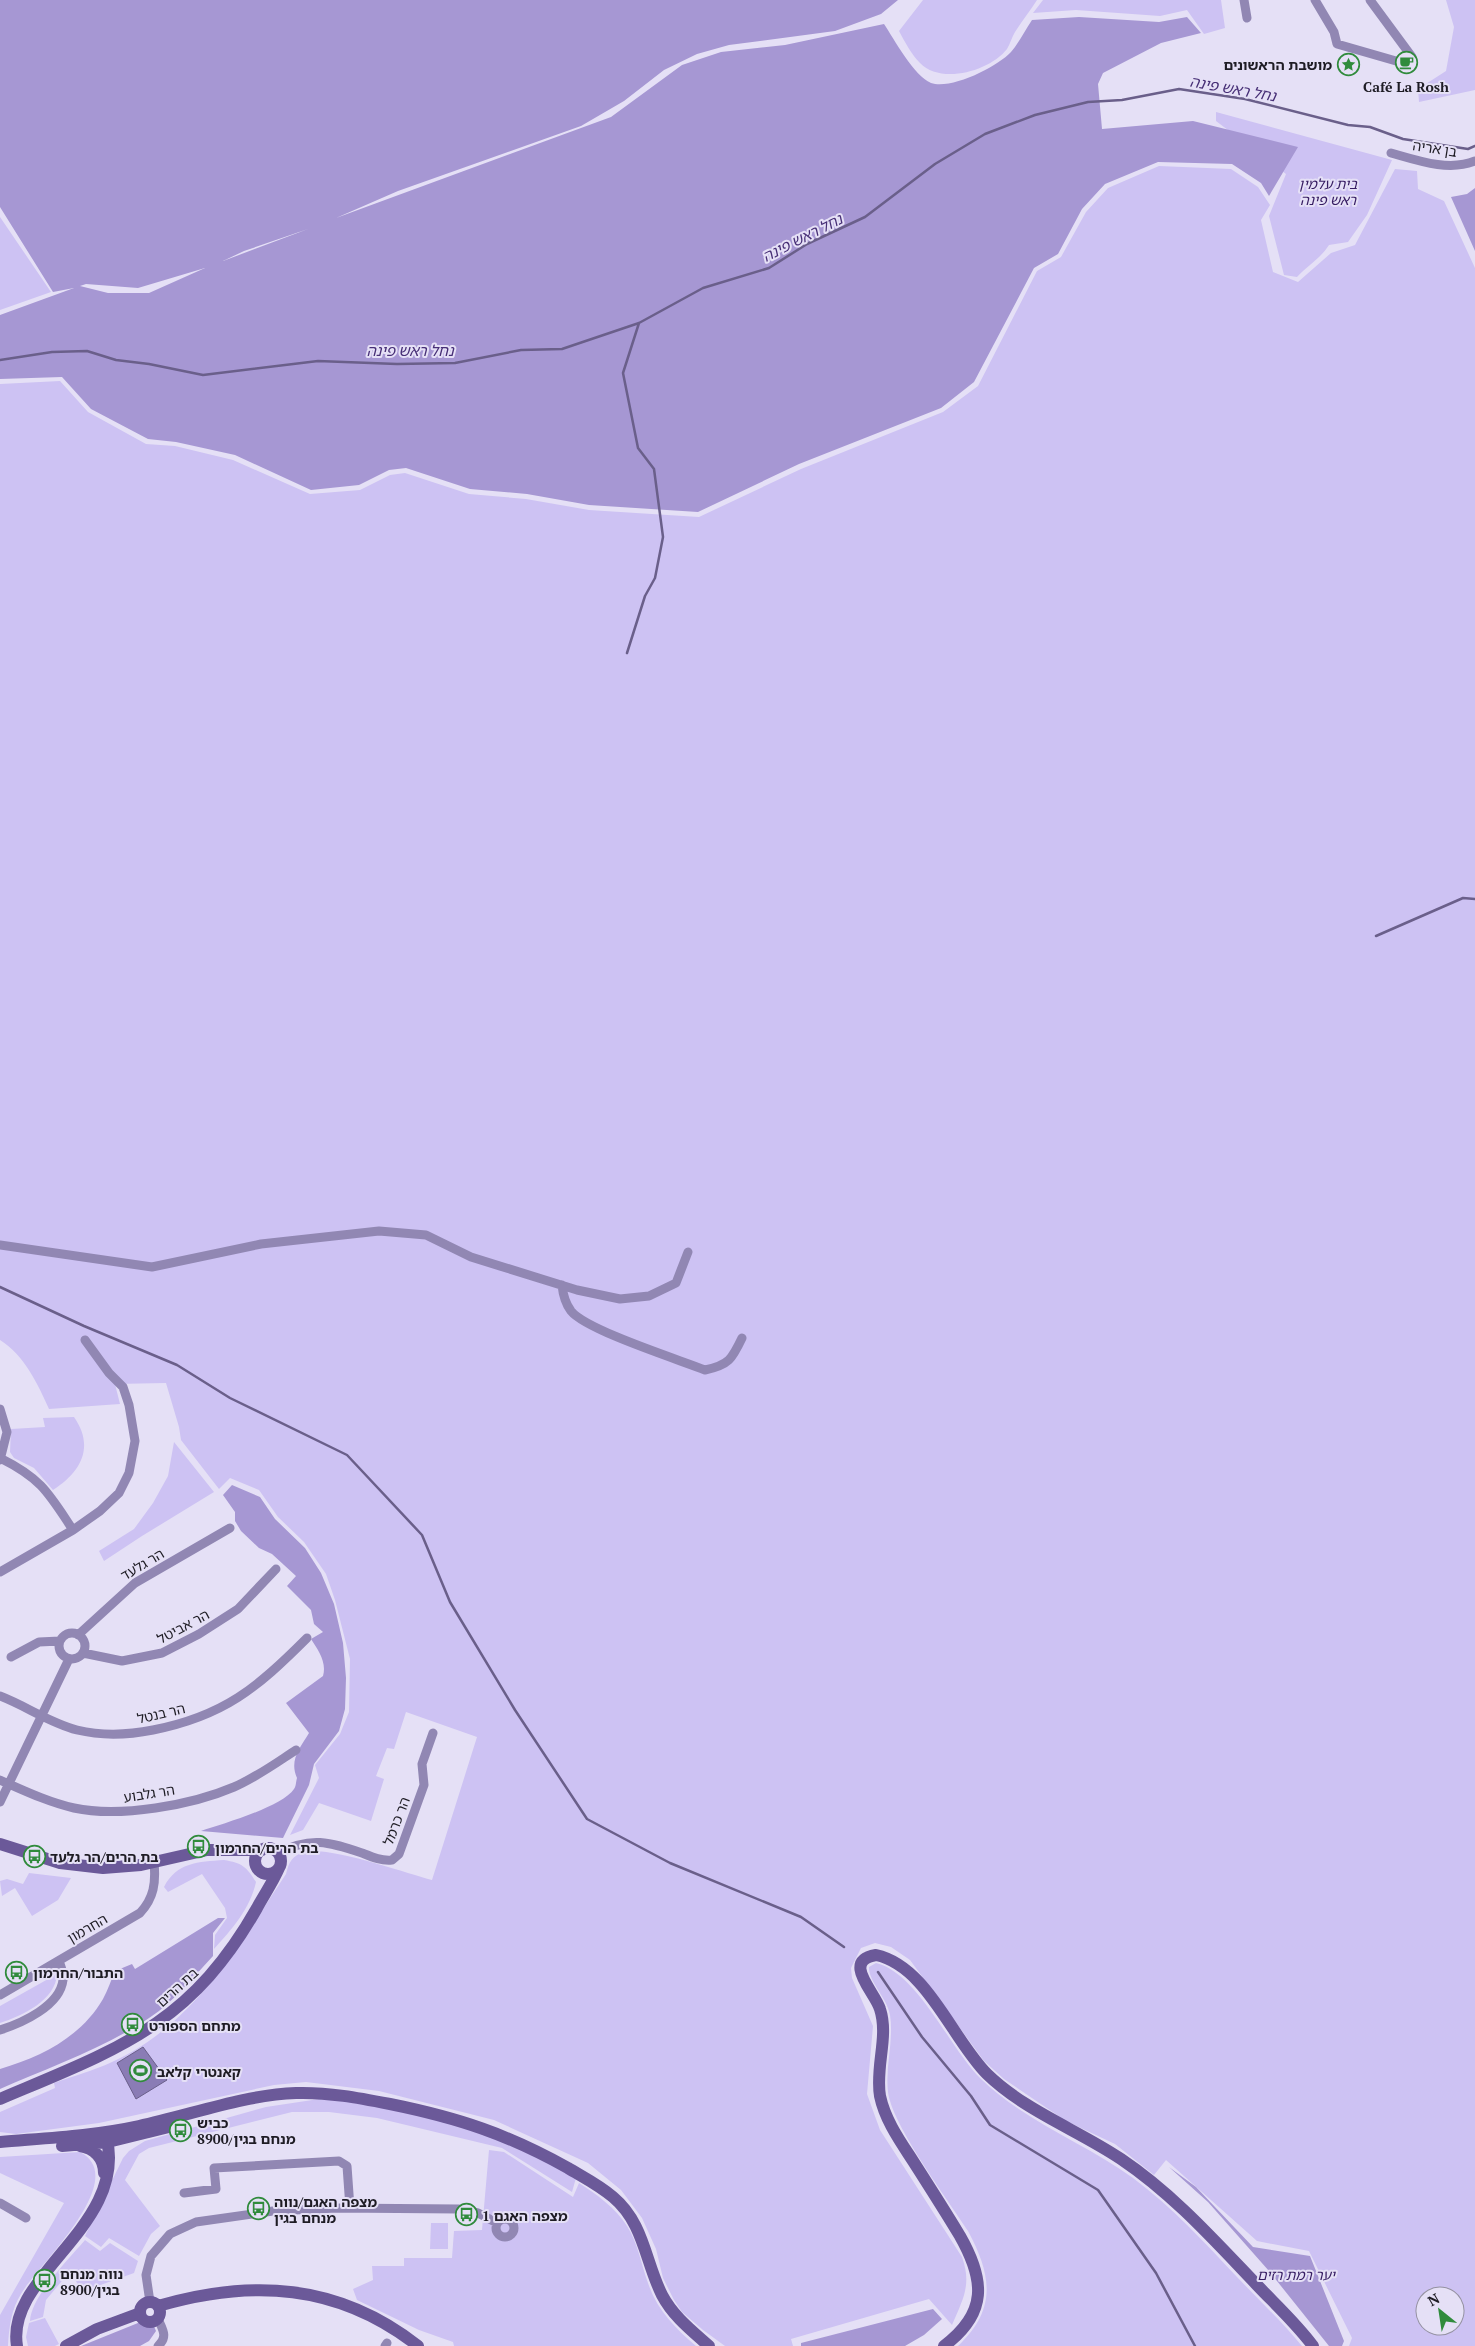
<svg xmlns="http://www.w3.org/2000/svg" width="1475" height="2346" font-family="'PT Serif','Noto Sans Hebrew',serif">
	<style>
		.green { fill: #cdc2f3; fill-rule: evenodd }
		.forest { fill: #a697d3; fill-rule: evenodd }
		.water { fill: #8a7cb5; stroke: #6a5f8a }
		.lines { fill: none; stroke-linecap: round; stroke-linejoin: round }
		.stream { stroke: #6a5f8a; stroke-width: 2.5 }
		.street { stroke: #9187b3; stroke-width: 9 }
		.secondary { stroke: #6b5999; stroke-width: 12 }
		.labels { text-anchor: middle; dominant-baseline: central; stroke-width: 4; stroke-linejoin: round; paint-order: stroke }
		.poi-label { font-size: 14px; font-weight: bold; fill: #1e1c24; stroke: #e5e0f6; text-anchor: start }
		.street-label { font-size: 14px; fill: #1e1c24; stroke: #e5e0f6 }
		.park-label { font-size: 14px; font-style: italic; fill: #361c62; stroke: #e5e0f6 }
		.water-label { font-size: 15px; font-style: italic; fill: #472f76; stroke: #e5e0f6 }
	</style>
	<rect width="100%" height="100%" fill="#e5e0f6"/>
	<!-- green -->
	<path class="green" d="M 923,0 L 1037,0 C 1030,11 1022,21 1015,32 C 1012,37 1010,44 1007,49 C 990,71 941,85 920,63 C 911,54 905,42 899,31 Z
		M 1043,0 L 1221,0 L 1225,28 L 1204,34 L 1187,10 L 1160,16 L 1076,10 L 1033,13 Z
		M 1446,0 L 1475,0 L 1475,90 L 1419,102 L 1418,89 L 1446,71 L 1454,27 Z
		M 1216,112 L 1392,160 L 1367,215 L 1348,242 L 1329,245 C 1320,259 1308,265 1297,277 L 1284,275 L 1269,216 L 1286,174 L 1216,121 Z
		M 1159,166 L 1231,169 L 1258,187 L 1270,205 L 1261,220 L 1273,272 L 1298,282 L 1331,253 L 1355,245 L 1395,169 L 1417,171 L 1418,189 L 1444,201 L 1475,268 L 1475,2346 L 1349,2346 L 1352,2338 L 1309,2251 L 1257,2241 L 1166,2160 L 1154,2175 L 1115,2144 L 1066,2121 L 1004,2079 L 984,2061 L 910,1960 L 891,1947 L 875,1943 L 861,1948 L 851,1968 L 852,1978 L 873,2026 L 867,2094 L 880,2130 L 962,2257 C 972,2285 963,2299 952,2325 L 929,2299 L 791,2339 L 793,2346 L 725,2346 L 703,2330 L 682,2312 L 674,2300 L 663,2278 L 656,2249 L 642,2218 L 621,2190 L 588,2163 L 494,2120 L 379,2091 L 306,2082 L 274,2085 L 99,2123 L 16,2134 L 0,2132 L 0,2112 L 55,2088 L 54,2083 C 73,2076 93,2071 112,2062 C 194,2025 238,1946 286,1874 C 289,1862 292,1856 304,1852 C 327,1845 406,1873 432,1880 L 477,1737 L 406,1712 L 394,1749 L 387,1748 L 376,1776 L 384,1779 L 371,1821 L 319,1803 L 303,1830 L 290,1835 L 319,1778 L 315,1765 L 340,1734 L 349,1712 L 350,1659 L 335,1600 L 326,1574 L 304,1542 L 278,1517 L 259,1490 L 230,1478 L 219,1489 L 181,1440 L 179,1427 L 166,1383 L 115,1384 L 120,1404 L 49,1409 C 38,1384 24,1355 0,1340 L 0,384 L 60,381 L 88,412 L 146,444 L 175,446 L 233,460 L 310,494 L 360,490 L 390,475 L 405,473 L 469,494 L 526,499 L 589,510 L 699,517 L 801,469 L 943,412 L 978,386 L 1037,271 L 1061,257 L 1086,212 L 1108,188 ZM 1425,2296 L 1455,2296 L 1455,2326 L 1425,2326 Z
		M 0,217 L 51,292 L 0,310 Z
		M 74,1417 C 95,1447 81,1472 53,1490 L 34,1468 L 14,1458 L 10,1452 L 11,1429 L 45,1427 L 43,1418 Z
		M 174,1442 L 214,1492 L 142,1536 L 104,1561 L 99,1551 L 134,1529 L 153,1503 L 168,1476 Z
		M 224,1860 C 242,1863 246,1866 256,1882 C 250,1909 232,1929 214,1949 L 215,1935 L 227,1918 L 225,1908 L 202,1874 L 168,1892 L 164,1887 C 177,1862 198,1862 224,1860 Z
		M 29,1873 L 71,1878 L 58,1900 L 32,1916 L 15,1888 L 2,1896 L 0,1881 L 7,1879 L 23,1884 Z
		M 876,1963 C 918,1973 950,2049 981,2079 C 1024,2121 1085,2143 1133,2178 C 1172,2207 1204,2242 1237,2277 C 1259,2300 1282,2322 1302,2346 L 958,2346 C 997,2309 992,2276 968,2231 C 948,2200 892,2125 888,2092 C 885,2066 894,2041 890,2015 C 887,1998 868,1981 869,1967 Z
		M 57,1974 C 56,2000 22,2016 0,2023 L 0,2006 Z
		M 319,2099 C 381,2103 447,2120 505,2142 C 529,2151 553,2166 576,2178 L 572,2192 L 502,2148 L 377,2118 L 329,2112 L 292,2112 L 149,2148 L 139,2154 L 125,2180 L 160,2226 L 151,2234 L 139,2256 L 109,2238 L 101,2247 L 85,2236 L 123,2158 L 129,2151 L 145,2141 L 266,2107 Z
		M 489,2150 L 504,2152 L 573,2197 L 579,2183 C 597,2195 615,2207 627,2226 C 638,2243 641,2264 648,2283 C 657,2310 675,2328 696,2346 L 454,2346 L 453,2342 L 419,2330 L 357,2300 L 353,2289 L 373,2280 L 372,2266 L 404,2266 L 404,2258 L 452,2258 L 454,2231 L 482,2230 Z
		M 80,2152 C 132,2179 37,2266 21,2294 C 11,2310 9,2328 8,2346 L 0,2346 L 0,2315 L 64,2203 L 0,2173 L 0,2157 Z
		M 431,2223 L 448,2223 L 448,2249 L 430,2249 Z
		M 85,2240 L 100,2251 L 110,2243 L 138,2261 L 134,2273 L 81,2292 L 71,2270 L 46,2300 L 43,2317 L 30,2321 C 31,2296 69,2259 85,2240 Z
		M 45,2318 L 59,2344 L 55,2346 L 28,2346 L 26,2337 L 29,2323 Z"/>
	<!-- forest -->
	<path class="forest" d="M 0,0 L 898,0 L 881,14 L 835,31 L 729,45 L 697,54 L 664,70 L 624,101 L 581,126 L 398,191 L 336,218 L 611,117 L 682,65 L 721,52 L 785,45 L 884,24 C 894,39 914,76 931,83 C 951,90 997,67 1011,52 C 1019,43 1025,30 1032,20 L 1079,17 L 1159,22 L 1187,17 L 1201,33 L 1161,43 L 1103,73 L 1098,84 L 1102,129 L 1193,121 L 1298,147 L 1269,196 L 1261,183 L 1232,164 L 1158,162 L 1105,184 L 1082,209 L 1058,254 L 1034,268 L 974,382 L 941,408 L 799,464 L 698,512 L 589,505 L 527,494 L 470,489 L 406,468 L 389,470 L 359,485 L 311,490 L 235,455 L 176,442 L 148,439 L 91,409 L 62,377 L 0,379 L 0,315 L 74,288 L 53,292 L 0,207 ZM 308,229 L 223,261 L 244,251 ZM 205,268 L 149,293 L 108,293 L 80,286 L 86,284 L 138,288 Z
		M 1475,188 L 1475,251 L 1451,197 L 1467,194 Z
		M 232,1485 L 260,1497 L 275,1519 L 305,1548 L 321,1573 L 334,1604 L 343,1643 L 346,1678 L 345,1709 L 339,1731 L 314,1764 L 309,1785 L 283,1838 L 201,1831 C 222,1824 282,1807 294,1789 C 296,1787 296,1781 297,1778 C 289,1760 300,1748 309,1733 L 286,1703 L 323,1676 C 327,1662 318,1650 311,1639 L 323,1632 L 314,1624 L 311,1610 L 287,1586 L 296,1576 L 272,1554 L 259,1548 L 241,1531 L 235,1521 L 235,1512 L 223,1495 Z
		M 218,1918 L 225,1918 L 213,1933 L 213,1956 C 196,1974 179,1995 159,2011 C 115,2044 50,2067 0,2089 L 0,2069 C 41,2057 81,2037 103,1999 C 108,1990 111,1980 115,1971 L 132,1964 L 135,1969 Z
		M 1169,2167 L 1196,2187 L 1253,2247 L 1310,2256 L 1344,2341 L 1342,2346 L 1329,2346 L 1269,2271 L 1208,2202 Z
		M 933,2309 L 942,2319 L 924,2335 L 905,2346 L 801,2346 L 801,2343 Z
		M 147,2322 L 153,2324 L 156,2331 L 149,2341 L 140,2346 L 81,2346 L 138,2323 Z"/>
	<!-- water -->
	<path class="water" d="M 143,2047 L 167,2080 L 136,2099 L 117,2063 Z"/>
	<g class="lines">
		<!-- stream -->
		<path class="stream" d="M 0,360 L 52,352 L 87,351 L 116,360 L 149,364 L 203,375 L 318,361 L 397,364 L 455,363 L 521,350 L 562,349 L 639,323 L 703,288 L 769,268 L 807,244 L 865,217 L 935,164 L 985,134 L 1035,115 L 1088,102 L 1122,100 L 1179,89 L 1245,99 L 1348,125 L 1370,127 L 1403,139 L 1468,149 L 1475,146
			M 627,653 L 645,596 L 655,578 L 663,537 L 654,469 L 638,448 L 623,373 L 639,323
			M 1376,936 L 1463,898 L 1475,899
			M 0,1287 L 84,1326 L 177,1365 L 230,1398 L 347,1455 L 422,1535 L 450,1602 L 515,1710 L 587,1819 L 670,1863 L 801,1917 L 844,1947
			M 878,1972 L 922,2037 L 971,2096 L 990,2125 L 1098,2190 L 1156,2273 L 1195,2346"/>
		<!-- street -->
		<path class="street" d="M 1244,0 L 1247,18
			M 1315,0 L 1334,32 L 1337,44 L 1410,65 L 1412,57 L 1370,0
			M 1391,153 C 1416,160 1449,172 1475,161
			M 0,1245 L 152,1267 L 261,1244 L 379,1231 L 426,1235 L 471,1257 L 577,1290 L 620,1299 L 649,1296 L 676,1283 L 688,1252
			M 562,1285 C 563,1295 565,1303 571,1311 C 586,1330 677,1359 705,1370 C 729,1365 732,1359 742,1338
			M 0,1409 L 7,1432 L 0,1460
			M 2,1459 C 42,1479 49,1494 73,1530
			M 0,1572 L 73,1530 L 100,1511 L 119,1493 L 129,1473 L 135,1441 L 129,1405 L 123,1387 L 109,1373 L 85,1340
			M59 1646a13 13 0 1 1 26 0a13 13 0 1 1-26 0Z
			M 78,1635 L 135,1583 L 230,1528
			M 83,1653 L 122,1661 L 162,1653 L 199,1634 L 238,1609 L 276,1569
			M 11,1657 L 39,1642 L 60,1641
			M 0,1696 C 26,1706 50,1723 77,1730 C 102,1736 128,1735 153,1730 C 224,1716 257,1688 307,1638
			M 0,1780 C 25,1791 48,1802 74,1808 C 120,1818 192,1805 234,1787 C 257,1777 276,1763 296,1750
			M 0,1802 L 69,1659
			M 278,1853 C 311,1836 329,1842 362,1853 C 372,1857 381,1861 392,1860 L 399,1854 L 424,1785 L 422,1764 L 433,1733
			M 0,1995 L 140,1913 C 154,1898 156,1883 154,1862
			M 0,2030 C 22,2023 60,2006 63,1980 C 64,1973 61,1967 59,1961
			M 184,2193 L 216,2189 L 214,2168 L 339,2161 L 347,2166 L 350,2208
			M 0,2203 L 26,2218
			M496 2228a9 9 0 1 1 18 0a9 9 0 1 1-18 0Z
			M 150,2302 L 146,2275 L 151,2256 L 170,2234 L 196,2222 L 273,2211 L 337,2208 L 458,2209 L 478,2213 L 497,2223
			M 158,2346 C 168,2337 163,2330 158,2319
			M 385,2346 L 387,2343"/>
		<!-- secondary -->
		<path class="secondary" d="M 0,1844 L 60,1863 L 103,1868 L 141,1865 L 207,1850 L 262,1850
			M255 1861a13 13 0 1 1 26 0a13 13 0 1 1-26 0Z
			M 0,2099 C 118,2049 190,2026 257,1908 C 264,1895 273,1882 279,1868
			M 0,2142 C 47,2138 93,2136 139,2126 C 191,2115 243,2095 296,2093 C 328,2092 359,2098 390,2104 C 459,2118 507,2134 568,2168 C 583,2177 599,2185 613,2197 C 644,2223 645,2261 662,2295 C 673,2316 691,2330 709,2346
			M 62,2146 L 108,2142 L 177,2125
			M 80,2146 C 94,2148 104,2158 104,2173
			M140 2312a10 10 0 1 1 20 0a10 10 0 1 1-20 0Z
			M 158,2306 C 251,2279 338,2283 418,2346
			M 17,2346 C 5,2274 130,2226 106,2135
			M 66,2346 L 97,2329 L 140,2313
			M 944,2346 C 988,2313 985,2280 960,2236 C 945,2211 929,2186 913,2161 C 900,2141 885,2120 880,2096 C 875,2067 889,2037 880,2009 C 875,1992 841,1961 876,1955 C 927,1966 952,2039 987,2074 C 1025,2111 1078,2130 1121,2159 C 1173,2194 1214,2240 1257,2285 C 1275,2304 1297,2324 1313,2346"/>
	</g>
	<!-- icons -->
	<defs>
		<symbol id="cafe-ring" viewBox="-11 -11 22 22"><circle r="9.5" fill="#e5e0f6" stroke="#308b3c" stroke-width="1.5"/><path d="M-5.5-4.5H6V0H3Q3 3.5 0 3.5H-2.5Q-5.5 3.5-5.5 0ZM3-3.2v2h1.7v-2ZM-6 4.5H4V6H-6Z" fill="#308b3c"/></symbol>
		<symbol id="sight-ring" viewBox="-11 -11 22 22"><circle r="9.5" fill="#e5e0f6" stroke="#308b3c" stroke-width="1.5"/><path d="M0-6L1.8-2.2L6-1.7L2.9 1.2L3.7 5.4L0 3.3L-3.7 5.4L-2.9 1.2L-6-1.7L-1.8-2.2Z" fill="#308b3c"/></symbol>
		<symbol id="bus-ring" viewBox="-11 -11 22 22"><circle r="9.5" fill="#e5e0f6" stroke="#308b3c" stroke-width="1.5"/><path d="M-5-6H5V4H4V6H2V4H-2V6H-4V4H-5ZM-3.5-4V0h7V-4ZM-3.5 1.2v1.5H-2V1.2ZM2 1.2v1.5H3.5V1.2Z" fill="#308b3c"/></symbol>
		<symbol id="stadium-ring" viewBox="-11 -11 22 22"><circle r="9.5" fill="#e5e0f6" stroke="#308b3c" stroke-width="1.5"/><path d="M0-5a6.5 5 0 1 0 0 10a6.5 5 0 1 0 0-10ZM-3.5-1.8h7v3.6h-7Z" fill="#308b3c"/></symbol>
	</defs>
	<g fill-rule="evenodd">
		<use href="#cafe-ring" x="1394" y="50" width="25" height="25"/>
		<use href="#sight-ring" x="1336" y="52" width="25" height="25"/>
		<use href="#bus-ring" x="186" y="1834" width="25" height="25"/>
		<use href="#bus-ring" x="22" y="1844" width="25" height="25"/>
		<use href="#bus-ring" x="4" y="1960" width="25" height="25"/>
		<use href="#bus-ring" x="120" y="2012" width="25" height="25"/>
		<use href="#stadium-ring" x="128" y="2058" width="25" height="25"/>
		<use href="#bus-ring" x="168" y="2118" width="25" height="25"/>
		<use href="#bus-ring" x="246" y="2196" width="25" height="25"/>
		<use href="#bus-ring" x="454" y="2202" width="25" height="25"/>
		<use href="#bus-ring" x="32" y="2268" width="25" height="25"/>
	</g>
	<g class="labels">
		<!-- poi labels -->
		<g class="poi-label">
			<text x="1332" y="64" text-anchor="end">מושבת הראשונים</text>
			<text x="1406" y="86" text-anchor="middle">Café La Rosh</text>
			<text x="215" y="1847">בת הרים/החרמון</text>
			<text x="50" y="1856">בת הרים/הר גלעד</text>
			<text x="33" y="1972">התבור/החרמון</text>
			<text x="149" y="2025">מתחם הספורט</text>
			<text x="157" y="2071">קאנטרי קלאב</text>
			<text x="197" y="2122">כביש<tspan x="197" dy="16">8900/מנחם בגין</tspan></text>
			<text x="274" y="2201">מצפה האגם/נווה<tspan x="274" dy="16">מנחם בגין</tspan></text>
			<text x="482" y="2215">מצפה האגם 1</text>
			<text x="60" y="2273">נווה מנחם<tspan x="60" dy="16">בגין/8900</tspan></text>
		</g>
		<!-- street labels -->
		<g class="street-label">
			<text transform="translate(1435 148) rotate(9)">בן אריה</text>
			<text transform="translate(142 1564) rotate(-31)">הר גלעד</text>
			<text transform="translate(183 1626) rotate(-28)">הר אביטל</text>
			<text transform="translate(161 1713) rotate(-13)">הר בנטל</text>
			<text transform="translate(149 1793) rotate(-9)">הר גלבוע</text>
			<text transform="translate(396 1821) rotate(-69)">הר כרמל</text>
			<text transform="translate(87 1928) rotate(-30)">החרמון</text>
			<text transform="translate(177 1987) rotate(-42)">בת הרים</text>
		</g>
		<!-- park labels -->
		<g class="park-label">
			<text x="1328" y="183">בית עלמין<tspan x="1328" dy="16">ראש פינה</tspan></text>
			<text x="1296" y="2274">יער רמת רזים</text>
		</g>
		<!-- water labels -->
		<g class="water-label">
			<text transform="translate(1233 88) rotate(10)">נחל ראש פינה</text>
			<text transform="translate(802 237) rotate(-27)">נחל ראש פינה</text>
			<text x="410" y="350">נחל ראש פינה</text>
		</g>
	</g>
	<!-- north arrow -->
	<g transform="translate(1440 2311) rotate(330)"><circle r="24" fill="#e5e0f6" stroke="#9592a2"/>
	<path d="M0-4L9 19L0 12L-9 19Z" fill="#308b3c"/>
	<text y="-8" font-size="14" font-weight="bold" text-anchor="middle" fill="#1e1c24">N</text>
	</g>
</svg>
